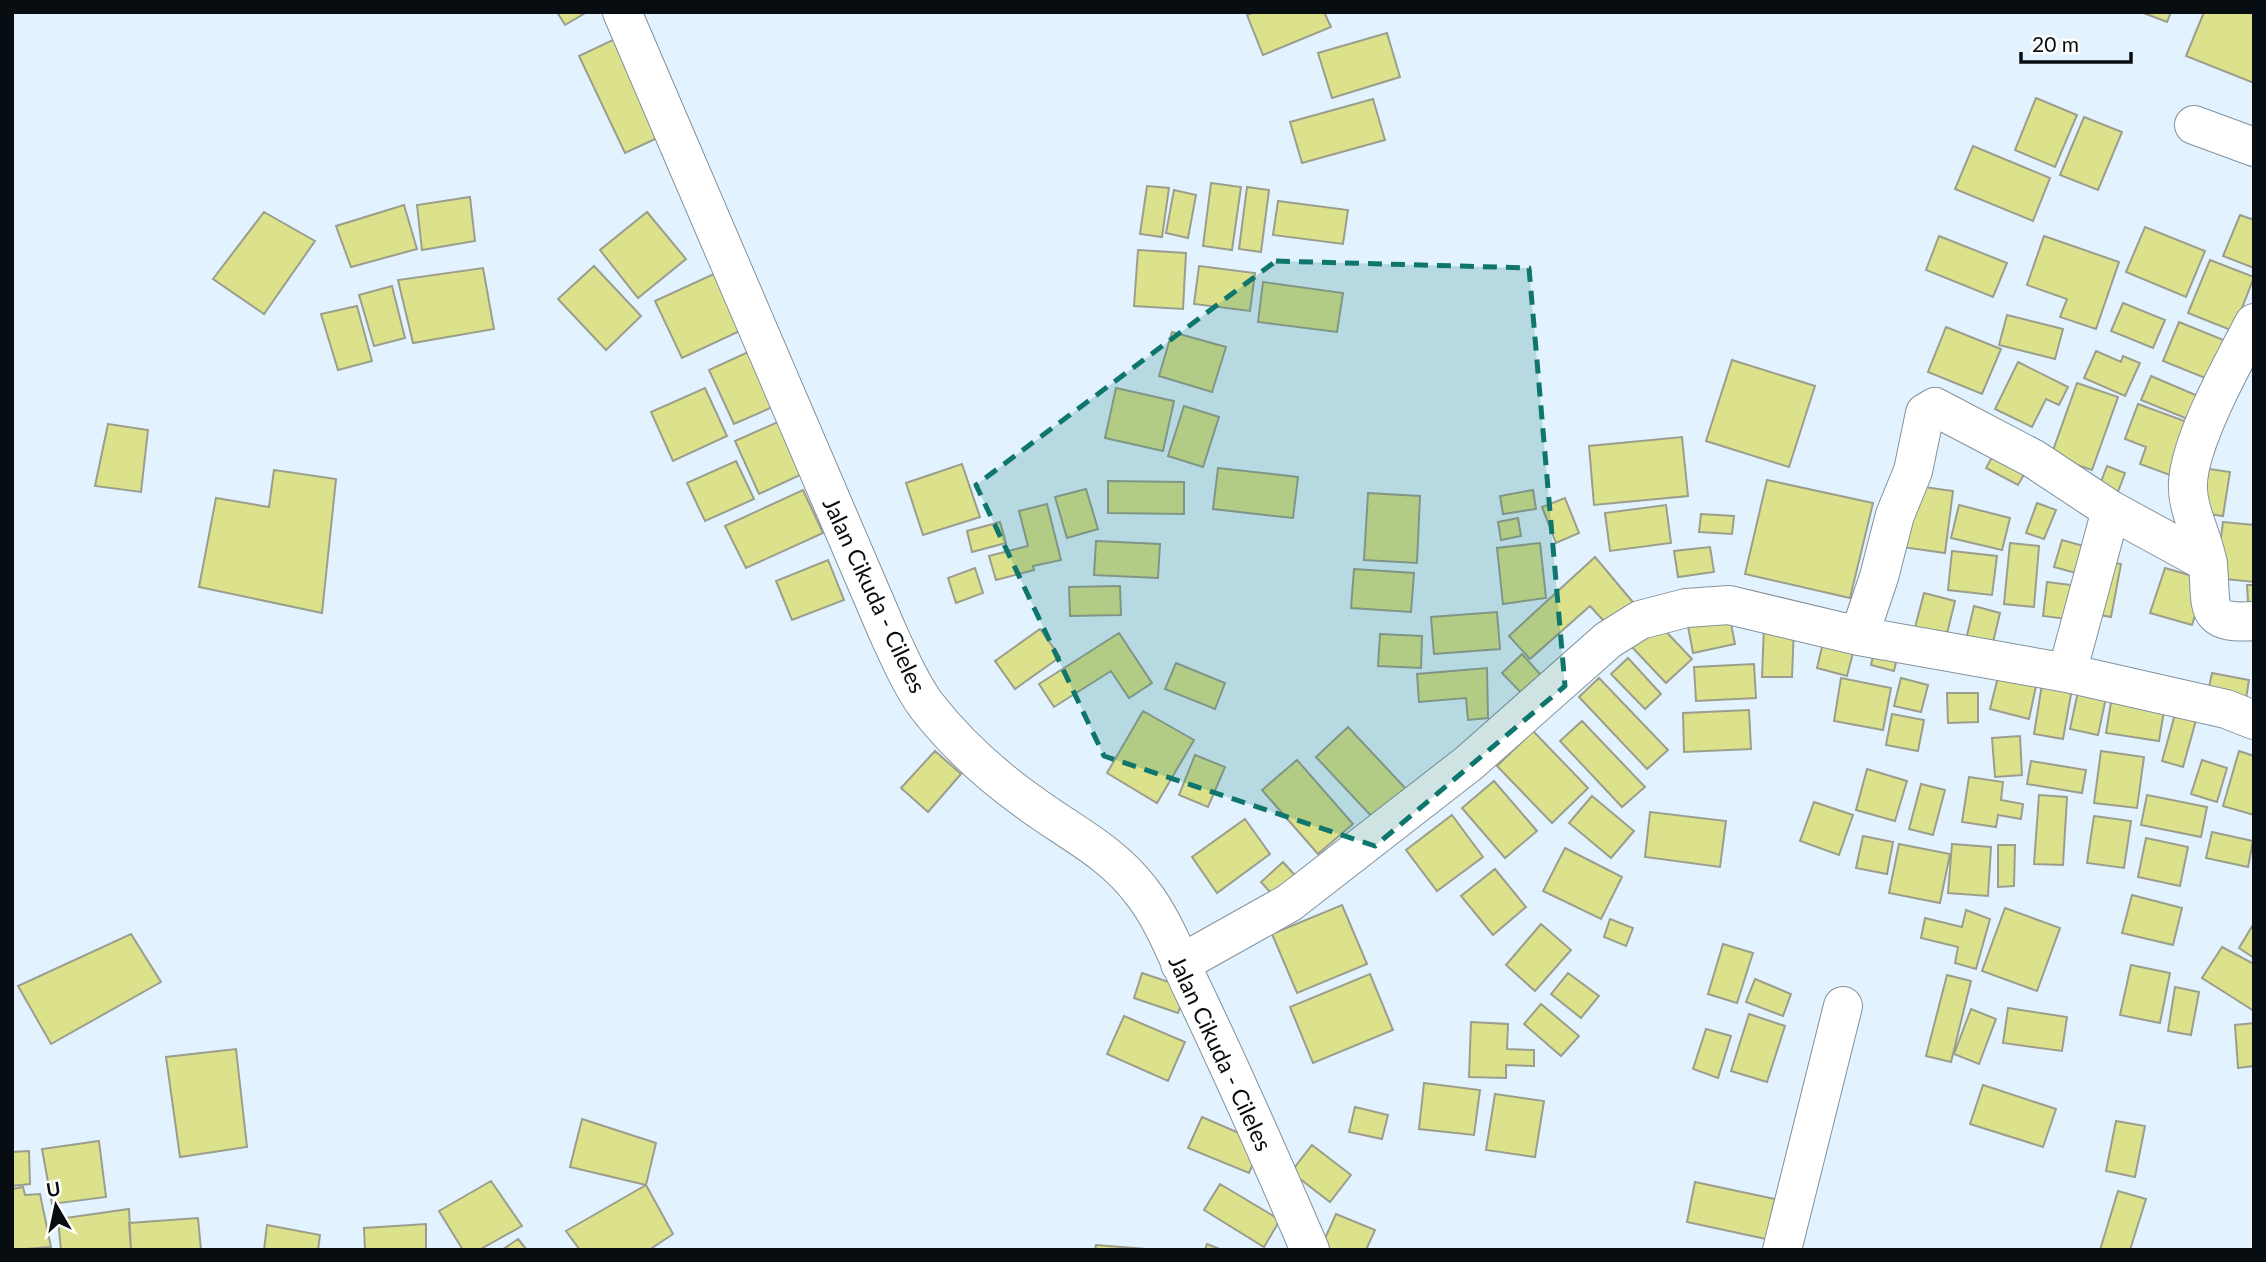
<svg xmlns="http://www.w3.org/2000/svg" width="2266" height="1262" font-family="Lato,sans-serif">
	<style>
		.building { fill: #dbe28b; stroke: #9c9e8d; stroke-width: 2 }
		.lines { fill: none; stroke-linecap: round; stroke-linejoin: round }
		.minor-casing { stroke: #83929d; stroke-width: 40 }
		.minor { stroke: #fff; stroke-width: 38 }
		.marked { fill: #0f766e; fill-opacity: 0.2; stroke: #0f766e; stroke-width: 5; stroke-dasharray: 14 9; stroke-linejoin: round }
		.labels { text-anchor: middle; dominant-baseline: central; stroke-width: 5; stroke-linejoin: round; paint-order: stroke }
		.street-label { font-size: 23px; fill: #080d11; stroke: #fff }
	</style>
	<rect width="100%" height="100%" fill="#e2f3ff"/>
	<!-- building -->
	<path class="building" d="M 557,12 L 587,12 L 565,25 Z
		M 1254,12 L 1324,12 L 1331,27 L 1263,55 L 1247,15 Z
		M 2141,12 L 2171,12 L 2167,22 Z
		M 2204,12 L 2254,12 L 2254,83 L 2186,56 Z
		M 1387,33 L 1400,77 L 1332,98 L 1318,53 Z
		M 617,38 L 664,135 L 625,153 L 579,56 Z
		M 2036,98 L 2077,115 L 2055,167 L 2015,150 Z
		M 1373,99 L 1385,140 L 1302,163 L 1290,122 Z
		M 2084,117 L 2122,132 L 2098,190 L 2060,175 Z
		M 1973,146 L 2050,178 L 2033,221 L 1955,189 Z
		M 1211,183 L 1241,187 L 1232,250 L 1203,246 Z
		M 1147,186 L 1169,188 L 1162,237 L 1140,234 Z
		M 1247,187 L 1269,190 L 1261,252 L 1239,249 Z
		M 1174,190 L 1196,195 L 1188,238 L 1166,233 Z
		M 470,197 L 475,241 L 422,250 L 417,205 Z
		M 1278,201 L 1348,210 L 1343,244 L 1273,235 Z
		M 404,205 L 417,249 L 351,267 L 336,226 Z
		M 264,212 L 315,241 L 264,314 L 213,279 Z
		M 647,212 L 686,259 L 638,298 L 600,250 Z
		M 2240,215 L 2254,220 L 2254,268 L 2223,256 Z
		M 2145,227 L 2205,251 L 2186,297 L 2126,272 Z
		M 1939,236 L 2007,263 L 1993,297 L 1926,270 Z
		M 2044,236 L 2119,262 L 2096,329 L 2060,317 L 2067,299 L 2027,285 Z
		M 1138,250 L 1186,253 L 1183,309 L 1134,306 Z
		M 2210,260 L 2254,277 L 2233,331 L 2188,313 Z
		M 594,266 L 641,316 L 606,350 L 558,299 Z
		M 1199,266 L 1255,273 L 1250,311 L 1194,304 Z
		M 483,268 L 494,329 L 413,343 L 398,280 Z
		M 718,272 L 744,329 L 682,358 L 655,301 Z
		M 1263,282 L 1343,293 L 1337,332 L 1258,322 Z
		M 392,286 L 405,338 L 374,346 L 359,295 Z
		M 2123,303 L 2165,320 L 2153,348 L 2111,331 Z
		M 357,306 L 372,361 L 338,370 L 321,314 Z
		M 2007,315 L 2063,329 L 2055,359 L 1999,345 Z
		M 2179,322 L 2226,341 L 2210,380 L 2163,361 Z
		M 1946,327 L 2001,349 L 1982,394 L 1928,372 Z
		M 1172,332 L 1226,347 L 1212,392 L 1159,376 Z
		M 759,347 L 784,402 L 734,424 L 709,370 Z
		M 2096,351 L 2121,362 L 2123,356 L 2140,363 L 2125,396 L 2084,378 Z
		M 1732,360 L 1815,386 L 1789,467 L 1706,441 Z
		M 2018,362 L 2068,387 L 2059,405 L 2046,399 L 2032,427 L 1995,409 Z
		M 2151,376 L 2205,399 L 2195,422 L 2141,400 Z
		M 2077,383 L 2118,397 L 2092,470 L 2051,456 Z
		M 705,388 L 727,436 L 673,461 L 651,412 Z
		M 1116,388 L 1174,401 L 1163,451 L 1105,438 Z
		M 2138,404 L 2198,426 L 2178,478 L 2140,464 L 2146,447 L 2125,439 Z
		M 1184,406 L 1219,417 L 1203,467 L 1168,456 Z
		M 789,417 L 813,469 L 759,494 L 735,441 Z
		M 108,424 L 148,430 L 141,492 L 95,486 Z
		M 1682,437 L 1688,496 L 1594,505 L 1589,446 Z
		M 1998,446 L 2030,464 L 2018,485 L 1986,468 Z
		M 736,461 L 754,499 L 705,521 L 687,483 Z
		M 962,464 L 980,517 L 923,535 L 906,483 Z
		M 2107,466 L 2125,473 L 2116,497 L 2098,490 Z
		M 1218,468 L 1298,477 L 1293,518 L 1213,509 Z
		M 2203,468 L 2230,472 L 2223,516 L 2196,512 Z
		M 274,470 L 336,479 L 322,613 L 199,587 L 216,498 L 269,507 Z
		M 1767,480 L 1873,503 L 1850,598 L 1745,574 Z
		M 1108,481 L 1184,482 L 1184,514 L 1108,513 Z
		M 1910,485 L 1953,491 L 1945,553 L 1902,547 Z
		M 1086,489 L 1098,529 L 1067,538 L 1055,497 Z
		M 803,490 L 823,533 L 746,568 L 725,526 Z
		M 1533,490 L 1536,509 L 1503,514 L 1500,496 Z
		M 1368,493 L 1420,496 L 1417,563 L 1364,560 Z
		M 1565,498 L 1579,533 L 1556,543 L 1542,507 Z
		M 2037,503 L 2056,510 L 2044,539 L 2026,533 Z
		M 1047,504 L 1061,560 L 1033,566 L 1034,570 L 996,580 L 989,556 L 1028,546 L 1019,511 Z
		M 1666,505 L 1671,543 L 1610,551 L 1605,513 Z
		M 1959,505 L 2010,518 L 2002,550 L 1951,538 Z
		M 1701,514 L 1734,516 L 1732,534 L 1699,532 Z
		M 1518,518 L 1521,536 L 1501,540 L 1498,522 Z
		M 1000,522 L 1006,543 L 972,552 L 967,531 Z
		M 2223,522 L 2254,525 L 2254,582 L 2216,578 Z
		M 2062,540 L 2094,549 L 2087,576 L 2054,567 Z
		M 1096,541 L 1160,544 L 1158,578 L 1094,575 Z
		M 1540,543 L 1546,598 L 1503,604 L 1497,548 Z
		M 2010,543 L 2039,546 L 2034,607 L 2004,604 Z
		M 1710,547 L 1714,572 L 1678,577 L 1674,551 Z
		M 1952,551 L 1997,556 L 1992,595 L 1948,590 Z
		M 1595,557 L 1637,607 L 1612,630 L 1590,606 L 1530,659 L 1509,636 Z
		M 828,560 L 844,600 L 792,620 L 776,581 Z
		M 2099,560 L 2121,564 L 2111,617 L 2089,613 Z
		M 975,568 L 983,593 L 956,603 L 948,578 Z
		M 2165,568 L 2206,580 L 2192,625 L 2150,613 Z
		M 1354,569 L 1414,573 L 1411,612 L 1351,608 Z
		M 2047,582 L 2072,585 L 2067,619 L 2043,616 Z
		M 2247,585 L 2254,585 L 2254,619 L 2249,619 Z
		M 1120,586 L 1121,615 L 1070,616 L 1069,587 Z
		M 1924,593 L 1955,601 L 1944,646 L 1912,639 Z
		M 1974,606 L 2000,613 L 1990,655 L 1964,648 Z
		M 1497,612 L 1500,649 L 1434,654 L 1431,617 Z
		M 1729,613 L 1735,644 L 1693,653 L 1687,621 Z
		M 1656,621 L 1692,659 L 1666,683 L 1630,645 Z
		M 1764,626 L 1794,626 L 1792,677 L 1762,677 Z
		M 1040,629 L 1060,657 L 1015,689 L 995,661 Z
		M 1119,633 L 1152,683 L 1129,698 L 1111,671 L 1054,707 L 1039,684 Z
		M 1380,634 L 1422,636 L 1421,668 L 1378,666 Z
		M 1825,634 L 1856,641 L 1847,676 L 1817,668 Z
		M 1875,648 L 1898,654 L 1894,671 L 1871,665 Z
		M 1522,654 L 1549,684 L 1529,701 L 1502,673 Z
		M 1628,658 L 1661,694 L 1645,709 L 1611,674 Z
		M 1176,663 L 1225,683 L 1215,709 L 1165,689 Z
		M 1754,664 L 1756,698 L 1696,701 L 1694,667 Z
		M 1487,668 L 1488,718 L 1468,720 L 1466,698 L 1419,702 L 1417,674 Z
		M 2212,673 L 2249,680 L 2246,699 L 2208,692 Z
		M 1998,677 L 2036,686 L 2029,719 L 1990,709 Z
		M 1599,678 L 1668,750 L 1647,769 L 1579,697 Z
		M 1841,678 L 1891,688 L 1883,730 L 1834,721 Z
		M 1901,678 L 1928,685 L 1921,712 L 1894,706 Z
		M 2043,678 L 2073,683 L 2063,739 L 2034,734 Z
		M 2079,687 L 2107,693 L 2098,735 L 2070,729 Z
		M 1947,693 L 1978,693 L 1978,722 L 1948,723 Z
		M 2112,696 L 2165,705 L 2159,741 L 2106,733 Z
		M 2177,707 L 2198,713 L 2183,767 L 2162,761 Z
		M 1749,710 L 1751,749 L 1684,752 L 1683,713 Z
		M 1143,711 L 1194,740 L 1157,803 L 1107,773 Z
		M 1892,714 L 1924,720 L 1918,751 L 1886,745 Z
		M 1582,721 L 1645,787 L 1622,807 L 1560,741 Z
		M 1348,727 L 1407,790 L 1375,820 L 1316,757 Z
		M 1533,731 L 1588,788 L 1552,823 L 1497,766 Z
		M 2020,736 L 2022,775 L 1995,777 L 1992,738 Z
		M 935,751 L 961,774 L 928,812 L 901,788 Z
		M 2101,751 L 2144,757 L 2137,808 L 2094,803 Z
		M 2239,751 L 2254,756 L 2254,815 L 2223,806 Z
		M 1195,755 L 1225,767 L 1208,807 L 1179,795 Z
		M 1297,760 L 1353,824 L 1318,854 L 1262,790 Z
		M 2202,760 L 2227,768 L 2217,802 L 2191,794 Z
		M 2031,761 L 2086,770 L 2082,793 L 2027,784 Z
		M 1867,769 L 1907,781 L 1895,821 L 1856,810 Z
		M 1969,777 L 2003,782 L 2001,800 L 2023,804 L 2021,819 L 1998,815 L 1996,827 L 1962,822 Z
		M 1494,781 L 1537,831 L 1505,858 L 1462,808 Z
		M 1921,784 L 1945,790 L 1933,835 L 1909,829 Z
		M 2039,795 L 2067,797 L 2063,865 L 2034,864 Z
		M 2147,795 L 2207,807 L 2201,837 L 2141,825 Z
		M 1592,796 L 1634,831 L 1611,858 L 1569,823 Z
		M 1814,802 L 1853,815 L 1839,855 L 1800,841 Z
		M 1650,812 L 1726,821 L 1720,867 L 1645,857 Z
		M 1452,815 L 1483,857 L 1437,891 L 1406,850 Z
		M 2094,816 L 2131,821 L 2124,868 L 2087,863 Z
		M 1245,819 L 1270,854 L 1217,893 L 1192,857 Z
		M 2212,832 L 2253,841 L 2248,867 L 2206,858 Z
		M 1863,836 L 1893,842 L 1887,874 L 1856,868 Z
		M 2146,838 L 2188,847 L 2180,886 L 2138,877 Z
		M 1899,844 L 1950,854 L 1940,903 L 1889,893 Z
		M 1952,844 L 1991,847 L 1988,896 L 1948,893 Z
		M 1998,845 L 2015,845 L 2014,886 L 1998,887 Z
		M 1565,848 L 1622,877 L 1601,919 L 1543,891 Z
		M 1283,862 L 1300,881 L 1278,901 L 1261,882 Z
		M 1495,869 L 1526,907 L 1493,935 L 1461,896 Z
		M 2132,895 L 2182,908 L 2173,945 L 2122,933 Z
		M 1342,905 L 1367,964 L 1297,993 L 1272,934 Z
		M 2005,908 L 2060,928 L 2037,991 L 1982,971 Z
		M 1966,910 L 1990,919 L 1976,969 L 1955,963 L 1958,947 L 1921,938 L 1925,918 L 1962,927 Z
		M 1610,919 L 1633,928 L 1626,946 L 1604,937 Z
		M 2254,923 L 2254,958 L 2239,948 Z
		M 1541,924 L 1571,950 L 1535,991 L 1506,965 Z
		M 131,934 L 161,982 L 51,1044 L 18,986 Z
		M 1723,944 L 1753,953 L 1737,1003 L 1708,994 Z
		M 2222,947 L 2254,964 L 2254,1011 L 2202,978 Z
		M 2131,965 L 2170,973 L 2160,1023 L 2120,1015 Z
		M 1142,973 L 1187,988 L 1178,1013 L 1134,998 Z
		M 1568,973 L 1599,996 L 1581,1018 L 1551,994 Z
		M 1370,974 L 1393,1030 L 1313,1063 L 1290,1007 Z
		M 1947,975 L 1971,981 L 1951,1062 L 1926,1056 Z
		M 1755,979 L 1791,994 L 1783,1016 L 1746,1002 Z
		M 2175,987 L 2199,992 L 2191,1035 L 2168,1031 Z
		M 1541,1004 L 1579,1036 L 1561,1056 L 1524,1024 Z
		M 2008,1008 L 2067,1017 L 2062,1051 L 2003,1043 Z
		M 1971,1009 L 1996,1019 L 1979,1064 L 1954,1054 Z
		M 1749,1014 L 1785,1026 L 1767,1082 L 1731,1071 Z
		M 1124,1016 L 1185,1042 L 1168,1081 L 1107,1054 Z
		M 1471,1022 L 1508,1024 L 1507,1049 L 1534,1050 L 1534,1066 L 1506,1065 L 1506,1078 L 1469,1077 Z
		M 2254,1023 L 2254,1066 L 2238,1068 L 2235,1025 Z
		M 1706,1029 L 1731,1036 L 1718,1078 L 1693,1069 Z
		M 236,1049 L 247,1147 L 180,1157 L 166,1057 Z
		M 1424,1083 L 1480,1090 L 1474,1135 L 1419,1129 Z
		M 1983,1085 L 2056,1109 L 2043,1147 L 1970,1124 Z
		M 1495,1094 L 1544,1101 L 1535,1157 L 1486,1150 Z
		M 1355,1107 L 1388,1115 L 1382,1139 L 1349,1132 Z
		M 1202,1117 L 1262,1143 L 1249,1173 L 1188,1148 Z
		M 582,1119 L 656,1143 L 646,1185 L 570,1167 Z
		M 2116,1121 L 2145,1126 L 2135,1177 L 2106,1171 Z
		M 99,1141 L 106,1197 L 52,1204 L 42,1149 Z
		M 1312,1145 L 1351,1175 L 1330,1202 L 1291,1172 Z
		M 29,1151 L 30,1184 L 12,1186 L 12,1152 Z
		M 491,1181 L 522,1226 L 479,1250 L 463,1250 L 439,1211 Z
		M 1695,1182 L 1775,1199 L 1766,1239 L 1687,1222 Z
		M 1220,1184 L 1280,1220 L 1264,1247 L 1204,1210 Z
		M 646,1185 L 673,1234 L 649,1250 L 580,1250 L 566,1231 Z
		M 23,1187 L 25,1195 L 40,1194 L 51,1247 L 12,1250 L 12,1189 Z
		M 2118,1191 L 2146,1199 L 2130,1250 L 2100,1250 Z
		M 129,1209 L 131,1250 L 61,1250 L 58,1219 Z
		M 1336,1214 L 1375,1230 L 1366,1250 L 1332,1250 L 1322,1245 Z
		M 198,1218 L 201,1250 L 131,1250 L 129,1223 Z
		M 426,1224 L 426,1250 L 365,1250 L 364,1228 Z
		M 267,1225 L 320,1235 L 318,1250 L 264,1250 Z
		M 518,1239 L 527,1250 L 502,1250 Z
		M 1207,1244 L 1222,1250 L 1205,1250 Z
		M 1096,1245 L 1146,1249 L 1146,1250 L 1095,1250 Z"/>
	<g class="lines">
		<defs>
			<path id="minor" d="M 622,12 L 889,635 C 900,659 911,684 926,705 C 954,741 992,776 1030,803 C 1069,832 1111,851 1141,891 C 1165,921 1178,960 1195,994 C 1235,1078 1273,1164 1310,1250
				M 2194,125 L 2254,147
				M 2254,323 C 2233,363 2191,438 2188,482 C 2186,510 2204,537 2208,565 C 2212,606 2202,625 2254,621
				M 1859,636 L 1879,577 L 1895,515 L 1913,471 L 1925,413 L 1935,407 L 2034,459 L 2111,510 L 2208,563
				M 2067,673 L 2111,510
				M 1180,964 L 1289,903 L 1469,763 L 1608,640 L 1640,620 L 1686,608 L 1729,605 L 1859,636 L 2067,673 L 2226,709 L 2254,720
				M 1782,1250 L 1843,1006"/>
		</defs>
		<!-- minor casing -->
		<use href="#minor" class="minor-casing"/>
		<!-- minor -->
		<use href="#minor" class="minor"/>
	</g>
	<!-- marked area -->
	<path class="marked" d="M 1276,261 L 1529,268 L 1565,686 L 1375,846 L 1104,756 L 976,485 Z"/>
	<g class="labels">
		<!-- street labels -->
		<g class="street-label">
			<text transform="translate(875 595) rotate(65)">Jalan Cikuda - Cileles</text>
			<text transform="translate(1221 1053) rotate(65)">Jalan Cikuda - Cileles</text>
		</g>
	</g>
	<!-- border -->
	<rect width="2266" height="1262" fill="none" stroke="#080d11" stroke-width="28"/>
	<!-- north arrow -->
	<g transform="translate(56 1206) rotate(351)" stroke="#ffffff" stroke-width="5" paint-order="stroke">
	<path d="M0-5L12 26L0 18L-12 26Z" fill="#080d11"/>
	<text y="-10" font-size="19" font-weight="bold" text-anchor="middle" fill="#080d11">U</text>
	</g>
	<!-- scale -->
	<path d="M2021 52v10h110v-10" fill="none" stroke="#080d11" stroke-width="3.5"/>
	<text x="2032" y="52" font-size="21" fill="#080d11" stroke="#ffffff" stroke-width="5" paint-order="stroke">20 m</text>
</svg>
